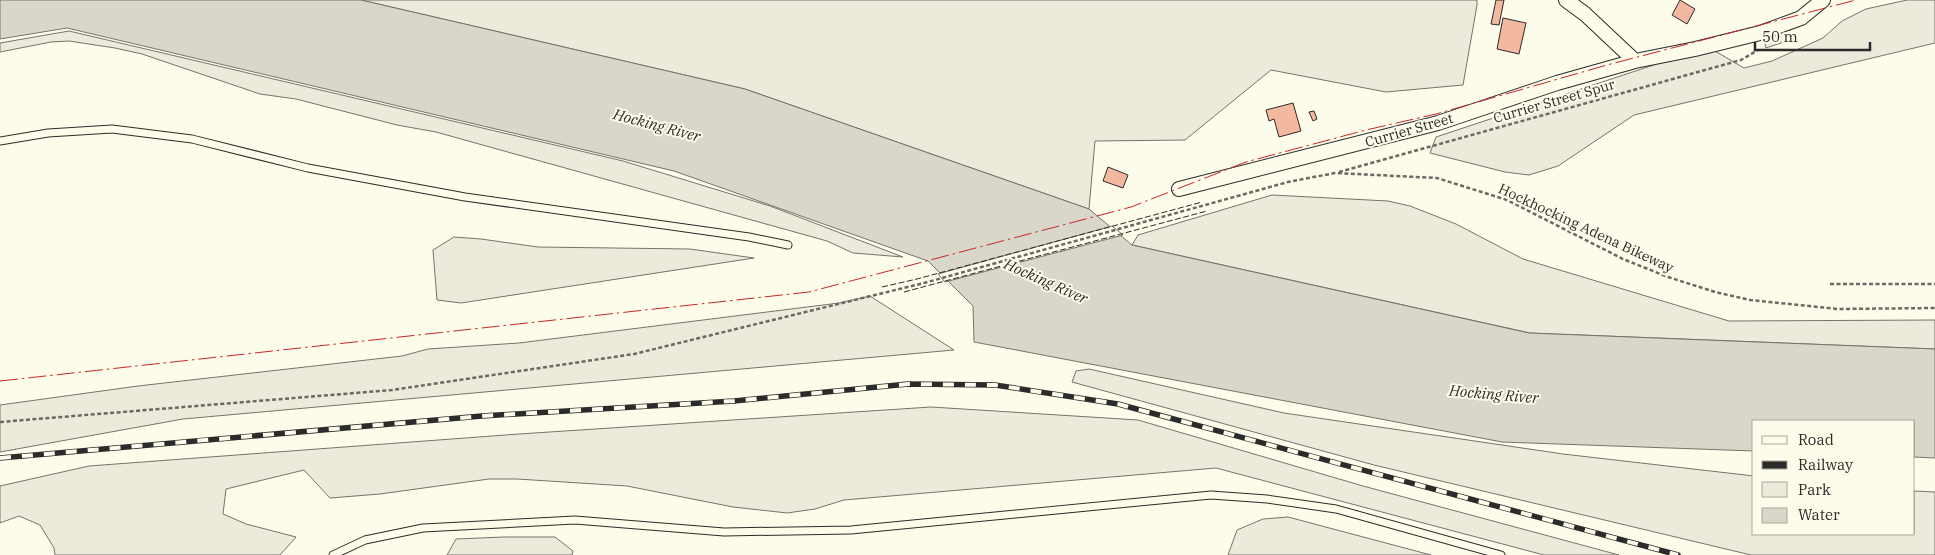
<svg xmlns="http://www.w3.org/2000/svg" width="1935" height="555" font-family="'IBM Plex Serif',serif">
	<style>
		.green { fill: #ecebdb; stroke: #74746e }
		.parking { fill: #eceadb; stroke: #74746e }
		.water { fill: #d8d7c9; stroke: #74746e }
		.pier { fill: #fdfbea; stroke: #74746e }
		.building { fill: #f2b8a0; stroke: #2b2b2b }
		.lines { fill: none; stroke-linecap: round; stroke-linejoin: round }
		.service-casing { stroke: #2b2b2b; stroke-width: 9 }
		.minor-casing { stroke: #2b2b2b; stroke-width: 16 }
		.path { stroke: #6a6964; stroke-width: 2.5; stroke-dasharray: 4 2.5; stroke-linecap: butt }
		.service { stroke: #fdfbea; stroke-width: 7 }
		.minor { stroke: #fdfbea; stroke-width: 14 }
		.rail-casing { stroke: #2b2b2b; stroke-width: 5.5 }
		.rail { stroke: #fdfbea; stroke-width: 4; stroke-dasharray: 11; stroke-linecap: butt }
		.fence { stroke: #2b2b2b; stroke-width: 1; stroke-dasharray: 6 2.5; stroke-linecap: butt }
		.power { stroke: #c62828; stroke-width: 1; stroke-dasharray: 18 4 2.5 4; stroke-linecap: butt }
		.labels { text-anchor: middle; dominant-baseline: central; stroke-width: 4; stroke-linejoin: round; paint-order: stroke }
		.street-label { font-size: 14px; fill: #2b2b2b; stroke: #fdfbea }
		.water-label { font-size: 15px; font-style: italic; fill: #2b2b2b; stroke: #fdfbea }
	</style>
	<rect width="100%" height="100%" fill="#fdfbea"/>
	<!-- green -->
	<path class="green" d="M 361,0 L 1477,0 L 1477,5 L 1463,85 L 1386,92 L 1271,70 L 1185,140 L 1095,141 L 1089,209 L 745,89 Z
		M 1907,0 L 1935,0 L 1935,43 L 1634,115 L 1558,166 L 1529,175 L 1505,172 L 1430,153 L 1436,137 L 1708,47 L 1744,68 L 1772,61 L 1823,38 L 1842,21 L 1866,9 Z
		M 69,31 L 623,161 L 770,206 L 903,257 L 853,253 L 827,241 L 436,132 L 397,125 L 296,99 L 260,94 L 142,54 L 115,48 L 69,41 L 51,42 L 0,52 L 0,43 Z
		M 1272,195 L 1388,201 L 1410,206 L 1456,224 L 1523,259 L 1729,321 L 1935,320 L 1935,349 L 1530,333 L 1132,245 L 1138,235 Z
		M 454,237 L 481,239 L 538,247 L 690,249 L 754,258 L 461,303 L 437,300 L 433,250 Z
		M 870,296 L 954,350 L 183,419 L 0,452 L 0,405 L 138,386 L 402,356 L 428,349 L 519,343 L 839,303 Z
		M 1089,369 L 1284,413 L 1563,454 L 1754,476 L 1754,534 L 1914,534 L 1914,491 L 1935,492 L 1935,555 L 1751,555 L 1374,465 L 1072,382 L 1076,371 Z
		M 931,407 L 1138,420 L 1363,486 L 1619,555 L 1544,555 L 1216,468 L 844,500 L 815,509 L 787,513 L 733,507 L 627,486 L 517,479 L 489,479 L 380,494 L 330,498 L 304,470 L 226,489 L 223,514 L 246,524 L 296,537 L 280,555 L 55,555 L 54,548 L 40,525 L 19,516 L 0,523 L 0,486 L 89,466 L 519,434 Z
		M 1288,517 L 1431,555 L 1228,555 L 1237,530 L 1263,519 Z
		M 504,537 L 555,537 L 573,551 L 572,555 L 447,555 L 456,539 Z"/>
	<!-- parking -->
	<path class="parking" d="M 1784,31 L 1787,41 L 1766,48 L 1763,37 Z"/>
	<!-- water -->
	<path class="water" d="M 0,0 L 361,0 L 745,89 L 1089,209 L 1132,245 L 1529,333 L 1935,349 L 1935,458 L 1914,457 L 1914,421 L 1754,421 L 1754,451 L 1502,442 L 974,342 L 973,306 L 928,261 L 674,171 L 67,28 L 0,39 Z"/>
	<!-- pier -->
	<path class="pier" d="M 1112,226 L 1123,235 L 945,282 L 938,274 Z"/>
	<!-- building -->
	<path class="building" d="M 1496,0 L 1504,0 L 1499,25 L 1491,24 Z
		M 1680,0 L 1695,9 L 1687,24 L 1672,15 Z
		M 1503,18 L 1526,23 L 1519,54 L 1497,49 Z
		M 1293,103 L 1301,131 L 1279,137 L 1274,119 L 1269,121 L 1266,110 Z
		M 1314,111 L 1317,119 L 1313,121 L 1309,112 Z
		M 1108,167 L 1128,175 L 1123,188 L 1103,181 Z"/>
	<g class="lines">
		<defs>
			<path id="service" d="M 0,141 L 48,133 L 112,129 L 192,139 L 308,168 L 465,197 L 749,237 L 788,245
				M 333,555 L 365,540 L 423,528 L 575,520 L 724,532 L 851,530 L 1211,495 L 1267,499 L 1336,509 L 1501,555"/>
			<path id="minor" d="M 1566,0 L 1585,14 L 1635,61
				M 1179,189 L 1438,123 L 1557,83 L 1635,61 L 1695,49 L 1760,33 L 1801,18 L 1823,0"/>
		</defs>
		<!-- service casing -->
		<use href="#service" class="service-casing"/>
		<!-- minor casing -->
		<use href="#minor" class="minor-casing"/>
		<!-- path -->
		<path class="path" d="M 1339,172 L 1741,60 L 1758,50
			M 1830,284 L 1935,284
			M 0,422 L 392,390 L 634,354 L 924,283 L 1288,182 L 1335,173 L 1437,178 L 1507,200 L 1623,259 L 1668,277 L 1715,292 L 1750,300 L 1838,309 L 1935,308"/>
		<!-- service -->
		<use href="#service" class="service"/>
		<!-- minor -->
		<use href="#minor" class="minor"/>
		<defs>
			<path id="rail" d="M 0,458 L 482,416 L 734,401 L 908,384 L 995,385 L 1118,404 L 1678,555"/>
		</defs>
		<!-- rail casing -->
		<use href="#rail" class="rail-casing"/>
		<!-- rail -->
		<use href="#rail" class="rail"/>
		<!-- fence -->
		<path class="fence" d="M 882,287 L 917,279 L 1202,202
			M 904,292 L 1207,211"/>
		<!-- power -->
		<path class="power" d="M 0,381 L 809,292 L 1131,207 L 1246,162 L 1366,130 L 1436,114 L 1607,65 L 1856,0"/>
	</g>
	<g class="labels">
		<!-- street labels -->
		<g class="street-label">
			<text transform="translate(1554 101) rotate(-16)">Currier Street Spur</text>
			<text transform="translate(1409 130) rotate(-16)">Currier Street</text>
			<text transform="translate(1586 228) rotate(25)">Hockhocking Adena Bikeway</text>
		</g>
		<!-- water labels -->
		<g class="water-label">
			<text transform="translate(657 125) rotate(15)">Hocking River</text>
			<text transform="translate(1046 281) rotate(24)">Hocking River</text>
			<text transform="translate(1494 394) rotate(5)">Hocking River</text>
		</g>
	</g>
	<!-- legend -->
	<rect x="1752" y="420" width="162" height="115" fill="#fdfbea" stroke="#a9a89e"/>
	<rect x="1762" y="436" width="25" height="8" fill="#fdfbea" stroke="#a9a89e"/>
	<text x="1798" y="445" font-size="15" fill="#2b2b2b">Road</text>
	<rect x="1762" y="461" width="25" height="8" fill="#2b2b2b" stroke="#a9a89e"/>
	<text x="1798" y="470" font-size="15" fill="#2b2b2b">Railway</text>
	<rect x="1762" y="482" width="25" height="15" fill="#ecebdb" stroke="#a9a89e"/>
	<text x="1798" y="495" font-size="15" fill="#2b2b2b">Park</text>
	<rect x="1762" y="508" width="25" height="15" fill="#d8d7c9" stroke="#a9a89e"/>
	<text x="1798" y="520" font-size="15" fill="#2b2b2b">Water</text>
	<!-- scale -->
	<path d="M1755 42v8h115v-8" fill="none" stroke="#2b2b2b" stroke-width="2.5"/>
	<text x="1762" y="42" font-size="15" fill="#2b2b2b" stroke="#fdfbea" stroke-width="4" paint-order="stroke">50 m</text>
</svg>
